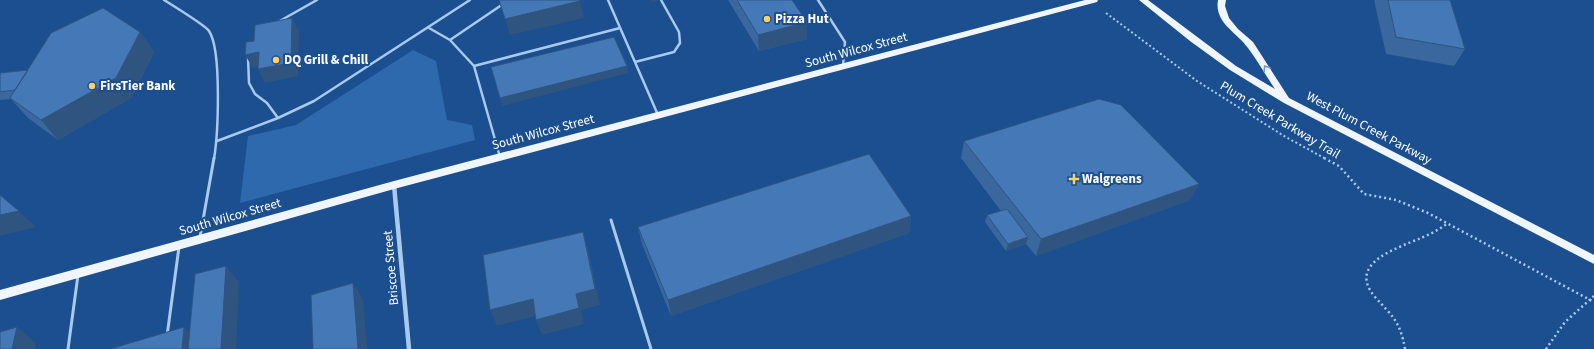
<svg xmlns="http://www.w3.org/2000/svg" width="1594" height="349" font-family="'Source Sans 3',sans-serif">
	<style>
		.green { fill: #2e69ad }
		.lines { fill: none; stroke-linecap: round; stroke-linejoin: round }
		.path-far1 { stroke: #a9c9ee; stroke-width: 2; stroke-dasharray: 2 2.5; stroke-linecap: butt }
		.path { stroke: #a9c9ee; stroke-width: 2.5; stroke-dasharray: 2 3; stroke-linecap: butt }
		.lane-far1 { stroke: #a9c9ee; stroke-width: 2.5 }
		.lane { stroke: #a9c9ee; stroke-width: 3 }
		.street { stroke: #a9c9ee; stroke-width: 4.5 }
		.primary { fill: #f0f6ff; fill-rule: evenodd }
		.wall { fill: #3a679d }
		.shaded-wall { fill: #305480 }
		.building { fill: #4478b7; stroke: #305480 }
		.oneway { stroke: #7b9ac1 }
		.poi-dot { fill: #ffd166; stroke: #1b4f8f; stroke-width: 1.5 }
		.labels { text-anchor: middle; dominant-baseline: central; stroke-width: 4; stroke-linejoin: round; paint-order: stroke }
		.poi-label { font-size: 13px; font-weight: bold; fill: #fff; stroke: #1b4f8f; text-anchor: start }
		.street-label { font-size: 13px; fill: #fff; stroke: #1b4f8f }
	</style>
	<rect width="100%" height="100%" fill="#1b4f8f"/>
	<!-- green -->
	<path class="green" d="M 413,50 L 436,61 L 447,120 L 472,125 L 475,140 L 240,203 L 248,136 L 296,125 Z"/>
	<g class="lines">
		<!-- path-far1 -->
		<path class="path-far1" d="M 1106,13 L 1197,81 L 1284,136 L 1326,159"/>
		<!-- path -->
		<path class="path" d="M 1324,158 L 1339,166 L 1364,194 L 1396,200 L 1428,213 L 1594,302
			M 1405,349 C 1400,321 1393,317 1375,297 C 1346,263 1398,248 1421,238 C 1431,234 1440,229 1448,223
			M 1546,349 L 1565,322 L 1594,296"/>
		<!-- lane-far1 -->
		<path class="lane-far1" d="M 164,0 C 172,5 206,26 209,31 C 222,50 218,135 214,159
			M 608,0 L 658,115
			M 818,0 L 845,42 L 843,66
			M 278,22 L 317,0
			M 429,28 L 450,40 L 474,66 L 500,157
			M 450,40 L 509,0
			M 248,57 L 249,83 L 255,94 L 267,103 L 278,118
			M 635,62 L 674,52 L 680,43 L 679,32 L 661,0
			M 474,66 L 620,28
			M 217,141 L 278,118 L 314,101 L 470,0"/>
		<!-- lane -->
		<path class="lane" d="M 611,220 L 651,349
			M 200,237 L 214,158
			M 167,336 L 179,247
			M 68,349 L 78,275"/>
		<!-- street -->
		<path class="street" d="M 394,185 L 409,349"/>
		<!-- primary -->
		<path class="primary" d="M 1085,0 L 1098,0 L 1097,2 L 394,189 L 0,300 L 0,290 L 394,181 Z
			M 1139,0 L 1148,0 L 1236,66 L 1275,89 C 1266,76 1258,61 1248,48 C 1237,32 1214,23 1218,0 L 1226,0 L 1225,6 L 1229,18 L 1238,29 L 1253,42 L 1289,98 L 1594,255 L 1594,264 L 1284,103 L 1230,70 L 1190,41 Z"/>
	</g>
	<!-- wall -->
	<path class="wall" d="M 728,0 L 792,0 L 807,22 L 807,39 L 759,51 Z
		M 1374,0 L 1450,0 L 1465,49 L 1454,66 L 1386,54 Z
		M 140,32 L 154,52 L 131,98 L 58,140 L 28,118 L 11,99 L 0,100 L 0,73 L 28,70 Z
		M 964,141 L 1199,184 L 1190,200 L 1036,256 L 1026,244 L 1006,251 L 985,222 L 987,215 L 1001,211 L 961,158 Z
		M 911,216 L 909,233 L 671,316 L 642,244 L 638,227 Z"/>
	<!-- shaded-wall -->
	<path class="shaded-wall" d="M 651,0 L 661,0 L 652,2 Z
		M 580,1 L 584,18 L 510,35 L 505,19 Z
		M 292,18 L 299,31 L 298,76 L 265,83 L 258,69 Z
		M 807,22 L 807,39 L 759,51 L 758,35 Z
		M 140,32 L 154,52 L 131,98 L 58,140 L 41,120 Z
		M 259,52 L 266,65 L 253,68 L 245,55 Z
		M 627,66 L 628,73 L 502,106 L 500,98 Z
		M 1199,184 L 1190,200 L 1036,256 L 1041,239 Z
		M 19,211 L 36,227 L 0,236 L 0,215 Z
		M 911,216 L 909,233 L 671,316 L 668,300 Z
		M 583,232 L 588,248 L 600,305 L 581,310 L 584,324 L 542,335 L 536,320 Z
		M 1028,237 L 1026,244 L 1006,251 L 1008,244 Z
		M 226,266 L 239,282 L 236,349 L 221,349 Z
		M 353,283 L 363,299 L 367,349 L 358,349 Z
		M 533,299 L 539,315 L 497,326 L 490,310 Z
		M 17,327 L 36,343 L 34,349 L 12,349 Z
		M 184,327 L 198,343 L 198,349 L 182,349 Z"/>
	<!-- building -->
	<path class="building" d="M 499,0 L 579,0 L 580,1 L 505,19 Z
		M 737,0 L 792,0 L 807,22 L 758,35 Z
		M 1388,0 L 1450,0 L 1465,49 L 1396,37 Z
		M 103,8 L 140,32 L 116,78 L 41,120 L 10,98 L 51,33 Z
		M 292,18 L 291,63 L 258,69 L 259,52 L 245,55 L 246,42 L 254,41 L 255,25 Z
		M 614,37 L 627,66 L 500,98 L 491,67 Z
		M 28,70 L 15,90 L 0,92 L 0,73 Z
		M 1099,99 L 1121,105 L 1199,184 L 1041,239 L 964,141 Z
		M 869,154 L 911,216 L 668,300 L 638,227 Z
		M 0,195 L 19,211 L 0,215 Z
		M 1007,209 L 1028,237 L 1008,244 L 987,215 Z
		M 583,232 L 595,289 L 576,294 L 579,308 L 536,320 L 533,299 L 490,310 L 483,255 Z
		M 226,266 L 221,349 L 188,349 L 195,274 Z
		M 353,283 L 358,349 L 313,349 L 311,295 Z
		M 17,327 L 12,349 L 0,349 L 0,332 Z
		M 184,327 L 182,349 L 110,349 Z"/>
	<!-- one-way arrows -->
	<defs><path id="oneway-chevron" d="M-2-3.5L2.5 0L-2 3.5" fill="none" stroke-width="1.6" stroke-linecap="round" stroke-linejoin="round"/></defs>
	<use class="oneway" href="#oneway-chevron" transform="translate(1266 68) rotate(-123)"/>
	<!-- markers -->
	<g class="poi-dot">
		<circle cx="767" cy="19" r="4"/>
		<circle cx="276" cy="60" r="4"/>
		<circle cx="92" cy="86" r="4"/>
		<path d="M1072 173h4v4h4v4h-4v4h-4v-4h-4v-4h4z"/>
	</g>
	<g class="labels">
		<!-- poi labels -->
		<g class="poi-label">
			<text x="775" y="19">Pizza Hut</text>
			<text x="284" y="60">DQ Grill &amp; Chill</text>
			<text x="100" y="86">FirsTier Bank</text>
			<text x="1082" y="179">Walgreens</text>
		</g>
		<!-- street labels -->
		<g class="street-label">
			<text transform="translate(856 50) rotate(-15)">South Wilcox Street</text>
			<text transform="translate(1280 120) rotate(31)">Plum Creek Parkway Trail</text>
			<text transform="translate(1369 128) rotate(28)">West Plum Creek Parkway</text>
			<text transform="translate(543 132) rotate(-15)">South Wilcox Street</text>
			<text transform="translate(230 217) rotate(-16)">South Wilcox Street</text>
			<text transform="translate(391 268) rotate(-95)">Briscoe Street</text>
		</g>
	</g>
</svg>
